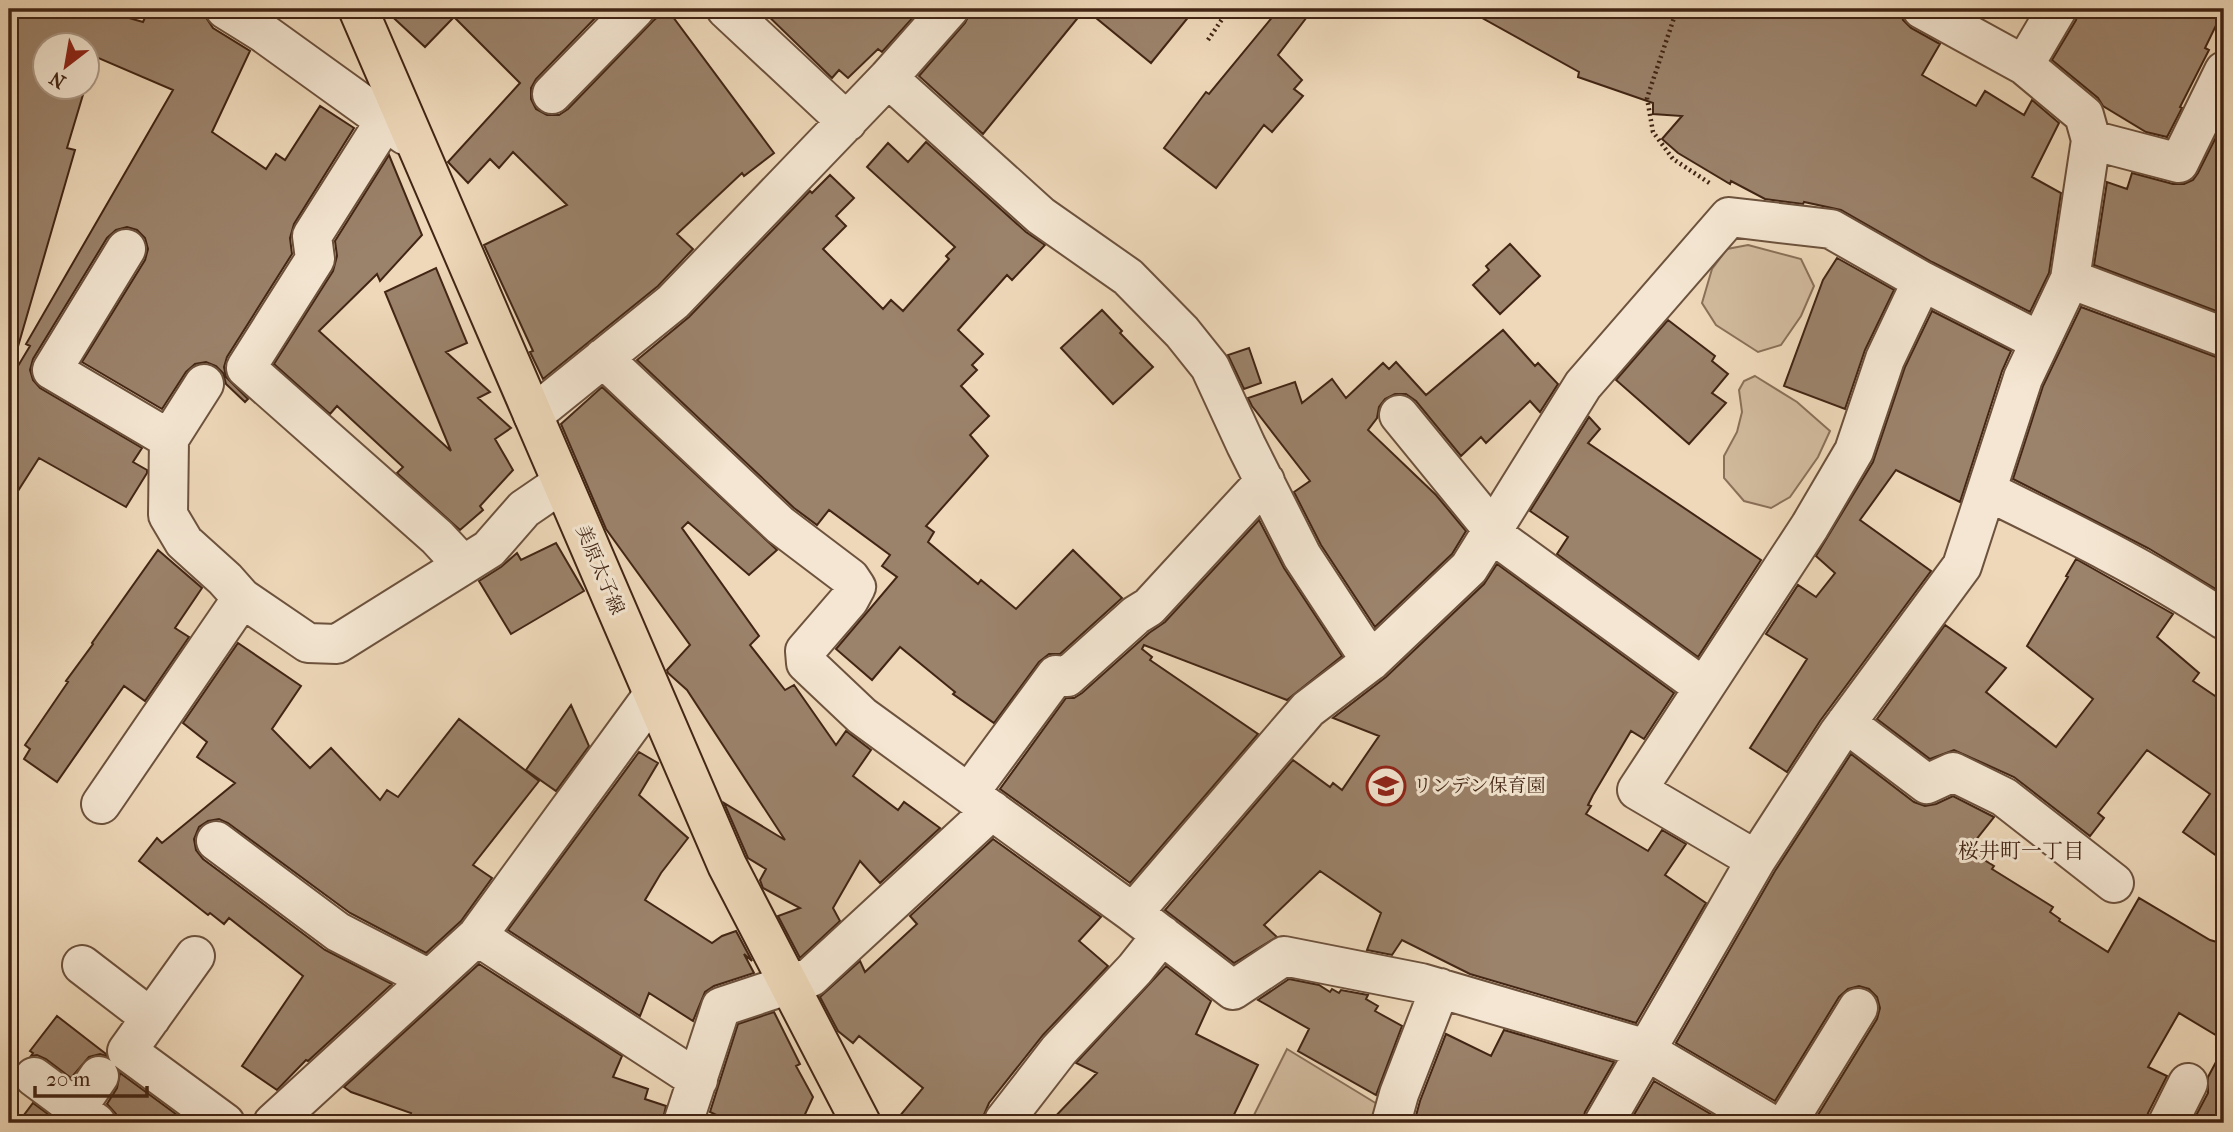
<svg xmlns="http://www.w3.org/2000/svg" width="2233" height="1132" font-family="'IM FELL French Canon','Noto Serif JP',serif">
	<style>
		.green { fill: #d1ba9d; stroke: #8a7058; stroke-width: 2 }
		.building { fill: #9b826a; stroke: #422514; stroke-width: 2 }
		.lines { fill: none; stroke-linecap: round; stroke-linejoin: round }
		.minor-casing { stroke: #6d523d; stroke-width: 42 }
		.major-casing { stroke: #422514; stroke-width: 42 }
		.path { stroke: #422514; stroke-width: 4.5; stroke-dasharray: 2 3.5; stroke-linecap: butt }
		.minor { stroke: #f4e6d2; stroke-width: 38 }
		.major { stroke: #eed8b9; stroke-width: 38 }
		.labels { text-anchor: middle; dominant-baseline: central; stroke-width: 6; stroke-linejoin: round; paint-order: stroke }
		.street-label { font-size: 19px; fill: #422514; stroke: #f4e6d2 }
		.poi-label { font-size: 19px; fill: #422514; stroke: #f4e6d2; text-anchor: start }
		.neighbourhood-label { font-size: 21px; fill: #422514; stroke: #f4e6d2 }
	</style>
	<rect width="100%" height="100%" fill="#eed8b9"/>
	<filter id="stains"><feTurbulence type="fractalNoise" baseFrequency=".00286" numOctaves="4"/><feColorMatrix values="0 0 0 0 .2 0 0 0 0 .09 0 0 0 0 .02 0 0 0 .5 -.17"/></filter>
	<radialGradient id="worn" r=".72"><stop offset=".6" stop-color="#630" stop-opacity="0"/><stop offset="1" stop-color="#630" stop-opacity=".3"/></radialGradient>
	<!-- green -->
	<path class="green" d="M 1748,245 L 1801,259 L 1814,286 L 1801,316 L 1781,345 L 1758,352 L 1716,325 L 1702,303 L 1712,269 L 1727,249 Z
		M 1755,376 L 1797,402 L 1830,431 L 1818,457 L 1790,497 L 1771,508 L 1744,501 L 1724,478 L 1724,456 L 1737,432 L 1742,412 L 1739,390 L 1744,381 Z
		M 1287,1049 L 1387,1110 L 1380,1123 L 1250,1123 Z"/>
	<!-- building -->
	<path class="building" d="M 9,9 L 98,9 L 143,22 L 149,9 L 188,9 L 205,16 L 213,28 L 250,51 L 212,132 L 266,169 L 276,154 L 285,160 L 320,106 L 354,128 L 294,224 L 290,238 L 292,254 L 227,357 L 224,367 L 226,377 L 248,399 L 245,402 L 226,384 L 223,373 L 216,366 L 206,362 L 195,364 L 186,372 L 162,409 L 82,362 L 145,260 L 148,249 L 145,238 L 137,230 L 127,227 L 116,230 L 107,238 L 33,359 L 30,370 L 33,380 L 40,388 L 142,448 L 133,462 L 147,470 L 147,473 L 126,507 L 39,458 L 9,505 L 9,381 L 30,346 L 26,344 L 173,90 L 94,56 L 88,78 L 88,46 L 46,46 L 46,88 L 85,88 L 67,148 L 75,150 L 17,350 L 9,349 Z
		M 384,9 L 599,9 L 602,11 L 536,79 L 531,88 L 531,99 L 536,109 L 547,115 L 559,115 L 568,109 L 653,21 L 667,9 L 774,153 L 744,176 L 742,173 L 677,234 L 693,249 L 658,286 L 543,379 L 530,352 L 533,351 L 484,245 L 567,205 L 513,152 L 499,168 L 490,159 L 468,183 L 448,162 L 520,83 L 454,17 L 425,47 Z
		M 761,9 L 916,9 L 917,13 L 882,52 L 878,49 L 848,78 L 839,70 L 832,78 Z
		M 972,9 L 1195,9 L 1151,63 L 1085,9 L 983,134 L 919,76 L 965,23 Z
		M 1279,9 L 1313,9 L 1278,55 L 1302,80 L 1294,89 L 1303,96 L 1272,132 L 1264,125 L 1216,188 L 1164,148 L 1206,92 L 1209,94 Z
		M 1466,9 L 1900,9 L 1903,20 L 1911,28 L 1940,44 L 1922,75 L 1976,106 L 1985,91 L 2024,115 L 2032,100 L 2059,123 L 2032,177 L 2061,193 L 2049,273 L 2030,312 L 1932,262 L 1841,210 L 1804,202 L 1803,204 L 1765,199 L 1731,181 L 1730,184 L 1678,153 L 1662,139 L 1682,116 L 1653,114 L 1653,103 L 1578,77 L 1579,72 Z
		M 2079,9 L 2224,9 L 2205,48 L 2209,50 L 2180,107 L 2182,108 L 2167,137 L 2146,132 L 2103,106 L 2098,98 L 2052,60 L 2076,20 Z
		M 2216,137 L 2224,141 L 2224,314 L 2094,265 L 2107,182 L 2127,189 L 2132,173 L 2173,184 L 2184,184 L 2193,180 L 2198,173 Z
		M 926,142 L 1026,232 L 1045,245 L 1012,280 L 1007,275 L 958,330 L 983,354 L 972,365 L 977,370 L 961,386 L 989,416 L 970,435 L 988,456 L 926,526 L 934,532 L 928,542 L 978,584 L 981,580 L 1016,609 L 1073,550 L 1122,598 L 1060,654 L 1049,654 L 1039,662 L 994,723 L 953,694 L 955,692 L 900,647 L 872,680 L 836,649 L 897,577 L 882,566 L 890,555 L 829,510 L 817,525 L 794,508 L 637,360 L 689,317 L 810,191 L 812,193 L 830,175 L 854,198 L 836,216 L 846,226 L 823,249 L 883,309 L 891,300 L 903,311 L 949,259 L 946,256 L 955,247 L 867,167 L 888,143 L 908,162 Z
		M 389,155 L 422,235 L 380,281 L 377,274 L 319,331 L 451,451 L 385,292 L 436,268 L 467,343 L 446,352 L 490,392 L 478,398 L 511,428 L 495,439 L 513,470 L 480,506 L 483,510 L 460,530 L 397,473 L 403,467 L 337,406 L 330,414 L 274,364 L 333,271 L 337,256 L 335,241 Z
		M 1510,244 L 1540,276 L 1500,314 L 1473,285 L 1489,270 L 1486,266 Z
		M 1837,258 L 1894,290 L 1865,350 L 1845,409 L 1784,386 L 1823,280 Z
		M 2081,307 L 2216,357 L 2224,358 L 2224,594 L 2148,548 L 2013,479 L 2043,386 Z
		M 1102,310 L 1122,331 L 1120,333 L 1153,367 L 1113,404 L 1061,348 Z
		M 1932,311 L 2011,351 L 2002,371 L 1960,502 L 1896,470 L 1860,520 L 1931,571 L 1820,721 L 1787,772 L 1750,748 L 1807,659 L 1766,634 L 1798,585 L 1816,597 L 1835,573 L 1816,556 L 1873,462 L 1905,367 Z
		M 1668,320 L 1715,356 L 1712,361 L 1728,374 L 1712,393 L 1726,403 L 1689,444 L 1616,380 Z
		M 1503,330 L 1535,366 L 1538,363 L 1558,384 L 1540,412 L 1530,401 L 1486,443 L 1481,437 L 1461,456 L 1416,401 L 1406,394 L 1395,394 L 1385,399 L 1379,407 L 1377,418 L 1368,430 L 1436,495 L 1466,531 L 1452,554 L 1375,627 L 1321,545 L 1294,492 L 1310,481 L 1252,406 L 1248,398 L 1295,382 L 1302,403 L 1332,379 L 1346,398 L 1383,363 L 1389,369 L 1396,362 L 1426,395 Z
		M 1249,348 L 1261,383 L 1244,389 L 1228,355 Z
		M 602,387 L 777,550 L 749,575 L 688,522 L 682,528 L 759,636 L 750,645 L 785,690 L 794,685 L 836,745 L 846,731 L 871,750 L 853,776 L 898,810 L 904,802 L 940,828 L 880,883 L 860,861 L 833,908 L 840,921 L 800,958 L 778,916 L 800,908 L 763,888 L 760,880 L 766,869 L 748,858 L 724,803 L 785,840 L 687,690 L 668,673 L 667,670 L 690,645 L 606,529 L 561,424 Z
		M 1589,417 L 1600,429 L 1588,443 L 1761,560 L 1698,657 L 1557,554 L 1568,537 L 1530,511 Z
		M 1259,520 L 1284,568 L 1342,656 L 1287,700 L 1144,645 L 1142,649 L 1152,657 L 1150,660 L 1258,734 L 1130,883 L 1000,789 L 1066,698 L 1074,698 L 1082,693 L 1149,633 L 1165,622 Z
		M 556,543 L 584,591 L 511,634 L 479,581 L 501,567 L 517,553 L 521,560 Z
		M 158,550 L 202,588 L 175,628 L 189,637 L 145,701 L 124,686 L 57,782 L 24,759 L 30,749 L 25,745 L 68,682 L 66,681 L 93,644 L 92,643 Z
		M 2076,559 L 2173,614 L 2157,637 L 2199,673 L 2193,681 L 2224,702 L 2224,861 L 2183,832 L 2210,794 L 2147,750 L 2098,813 L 2104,818 L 2090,836 L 2014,777 L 1954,750 L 1930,759 L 1877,719 L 1945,625 L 2006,668 L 1986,692 L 2056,747 L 2093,699 L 2027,646 L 2068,577 L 2066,576 Z
		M 1497,564 L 1674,693 L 1644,739 L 1631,731 L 1593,795 L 1588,805 L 1591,806 L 1586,814 L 1648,851 L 1662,830 L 1686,844 L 1665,875 L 1706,903 L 1636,1023 L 1470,974 L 1402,940 L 1392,955 L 1367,950 L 1381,913 L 1320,871 L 1264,925 L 1277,937 L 1234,963 L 1165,910 L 1293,760 L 1330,787 L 1333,783 L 1342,790 L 1379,736 L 1333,718 L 1386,677 L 1484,584 Z
		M 238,643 L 301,686 L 272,729 L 310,768 L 331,748 L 380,800 L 387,790 L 398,797 L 459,719 L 539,781 L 473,865 L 492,878 L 461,921 L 426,953 L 350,913 L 228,823 L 219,819 L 208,821 L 199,827 L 194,839 L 196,850 L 203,859 L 325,950 L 392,984 L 308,1061 L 306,1060 L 277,1090 L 242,1066 L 303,976 L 229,918 L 224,924 L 210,913 L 208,915 L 139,861 L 157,838 L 162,843 L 235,783 L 197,757 L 207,742 L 183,723 Z
		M 571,705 L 589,746 L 556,791 L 526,770 Z
		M 639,752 L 658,763 L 639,795 L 688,838 L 661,873 L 645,900 L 712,943 L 722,936 L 736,931 L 752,961 L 744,954 L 754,973 L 714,986 L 705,992 L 693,1021 L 649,993 L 640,1016 L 508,930 Z
		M 1851,754 L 1914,802 L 1925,806 L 1936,804 L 1953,796 L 1992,816 L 1994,817 L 1968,850 L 1994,866 L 1992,869 L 2053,907 L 2050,912 L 2060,919 L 2059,921 L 2108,952 L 2139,898 L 2210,940 L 2224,944 L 2224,1040 L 2179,1013 L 2148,1067 L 2167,1076 L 2148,1113 L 2146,1123 L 1813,1123 L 1877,1019 L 1880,1008 L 1877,997 L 1869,989 L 1859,986 L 1848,989 L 1839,997 L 1775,1101 L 1676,1043 L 1775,871 Z
		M 993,839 L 1101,917 L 1079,941 L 1108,966 L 1043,1035 L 989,1103 L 983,1117 L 983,1123 L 894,1123 L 923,1088 L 859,1036 L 853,1043 L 838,1031 L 820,997 L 860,961 L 865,972 L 917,924 L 910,916 Z
		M 479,964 L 622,1056 L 613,1077 L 648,1089 L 645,1099 L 666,1106 L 662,1123 L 407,1123 L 411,1113 L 351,1092 L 344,1087 Z
		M 1166,966 L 1211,1001 L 1196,1034 L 1258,1065 L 1230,1123 L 1049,1123 L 1097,1073 L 1076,1063 Z
		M 1289,979 L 1319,985 L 1330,992 L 1332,989 L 1339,993 L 1341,990 L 1368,995 L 1366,999 L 1378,1006 L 1375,1011 L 1402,1026 L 1376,1095 L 1298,1051 L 1309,1029 L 1258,1000 Z
		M 774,1012 L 800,1064 L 796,1066 L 813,1097 L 801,1123 L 733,1123 L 710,1112 L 738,1024 Z
		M 57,1016 L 106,1054 L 106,1056 L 100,1054 L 89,1057 L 71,1078 L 46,1059 L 37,1055 L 31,1056 L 33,1053 L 30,1051 Z
		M 1504,1030 L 1614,1062 L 1585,1112 L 1582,1123 L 1414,1123 L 1420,1101 L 1446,1034 L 1491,1056 Z
		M 2224,1047 L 2224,1123 L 2192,1123 L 2208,1093 L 2208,1077 Z
		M 120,1073 L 188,1123 L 117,1123 L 116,1114 L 107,1104 L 117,1088 Z
		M 1654,1081 L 1726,1123 L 1629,1123 Z
		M 33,1103 L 60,1123 L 18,1123 Z"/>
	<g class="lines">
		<defs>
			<path id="minor" d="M 225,9 L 262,32 L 405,135
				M 726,9 L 847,122
				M 2024,65 L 2057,9
				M 888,78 L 1041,216 L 1128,277 L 1182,332 L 1210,367 L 1246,445 L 1302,556 L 1371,661
				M 552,94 L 635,9
				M 385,121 L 312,236 L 315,259 L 246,368 L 437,537 L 463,565
				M 2091,140 L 2179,163 L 2224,71
				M 126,249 L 52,370 L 169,439
				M 2070,279 L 2224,337
				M 603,358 L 780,525 L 850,578 L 856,587 L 849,600 L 805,651 L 806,663 L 862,716 L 1133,913 L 1233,990 L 1284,956 L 1421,983 L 1640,1047 L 1769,1123
				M 204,384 L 169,439 L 168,515 L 184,542 L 225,579 L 242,598 L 308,643 L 337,644 L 489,549 L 524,509 L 562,483
				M 533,415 L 673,302 L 888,78 L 949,9
				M 1399,415 L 1502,541 L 1703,687
				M 1987,491 C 2067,530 2149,570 2224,620
				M 1846,723 L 1927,784 L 1953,772 L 2004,797 L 2114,883
				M 969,793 L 1056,675 L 1067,677 L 1136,615 L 1149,607 L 1265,481
				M 101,804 L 242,598
				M 216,841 L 338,932 L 429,979
				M 1756,860 L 1637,790 L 1810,526 L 1854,451 L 1885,359 L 1922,281
				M 1133,913 L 1308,709 L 1371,661 L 1469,568 L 1583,385 L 1729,217 L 1831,229 L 1922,281 L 2039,341
				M 477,936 L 698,1080
				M 195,956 L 127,1051 L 225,1123
				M 82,965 L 151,1018
				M 34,1077 L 96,1123
				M 77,1108 L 99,1076
				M 1004,1121 L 1059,1050 L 1135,969 L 1162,935
				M 273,1123 L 477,936 L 653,695
				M 683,1123 L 721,1007 L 811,977 L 992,810
				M 1391,1123 L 1399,1094 L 1440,988
				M 1604,1123 L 1756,860 L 1838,734 L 1962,566 L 2023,378 L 2070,279 L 2091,140 L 2084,115 L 2024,65 L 1922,9
				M 1787,1123 L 1858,1008
				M 2168,1123 L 2188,1083"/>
			<path id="major" d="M 358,9 L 727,865 L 861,1123"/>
		</defs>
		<!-- minor casing -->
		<use href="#minor" class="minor-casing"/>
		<!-- major casing -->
		<use href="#major" class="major-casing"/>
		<!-- path -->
		<path class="path" d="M 1677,9 L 1647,98 L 1653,132 L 1673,159 L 1711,184
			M 1208,40 L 1229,9"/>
		<!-- minor -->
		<use href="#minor" class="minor"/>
		<!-- major -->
		<use href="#major" class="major"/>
	</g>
	<!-- icons -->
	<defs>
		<symbol id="school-ring" viewBox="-11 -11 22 22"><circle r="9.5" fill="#f4e6d2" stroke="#8f2418" stroke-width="1.5"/><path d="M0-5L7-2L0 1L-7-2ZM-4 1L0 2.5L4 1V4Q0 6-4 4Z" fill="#8f2418"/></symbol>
	</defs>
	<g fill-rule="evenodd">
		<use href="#school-ring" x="1364" y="764" width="44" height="44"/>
	</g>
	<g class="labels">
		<!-- street labels -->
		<g class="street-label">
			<text transform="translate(600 570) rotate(67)">美原太子線</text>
		</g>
		<!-- poi labels -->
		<g class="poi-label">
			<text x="1413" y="786">リンデン保育園</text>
		</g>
		<!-- neighbourhood labels -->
		<g class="neighbourhood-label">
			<text x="2021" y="851">桜井町一丁目</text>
		</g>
	</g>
	<!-- margin -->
	<rect width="2233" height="1132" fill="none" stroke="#eed8b9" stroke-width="35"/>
	<rect x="10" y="10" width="2212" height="1111" fill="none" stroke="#422514" stroke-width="3.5"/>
	<rect x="18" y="18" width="2198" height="1097" fill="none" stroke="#422514" stroke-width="2"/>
	<!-- north arrow -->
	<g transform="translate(66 66) rotate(211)"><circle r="33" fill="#f4e6d2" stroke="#ad9986" stroke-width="2"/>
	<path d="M0-5L12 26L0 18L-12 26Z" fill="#8f2418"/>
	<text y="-10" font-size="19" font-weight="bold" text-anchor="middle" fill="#422514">N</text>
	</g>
	<!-- scale -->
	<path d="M35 1086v10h112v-10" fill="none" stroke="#422514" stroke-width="3.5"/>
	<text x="46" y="1086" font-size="21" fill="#422514" stroke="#f4e6d2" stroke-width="5" paint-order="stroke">20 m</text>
	<rect width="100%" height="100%" filter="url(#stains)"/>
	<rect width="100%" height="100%" fill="url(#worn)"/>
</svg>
